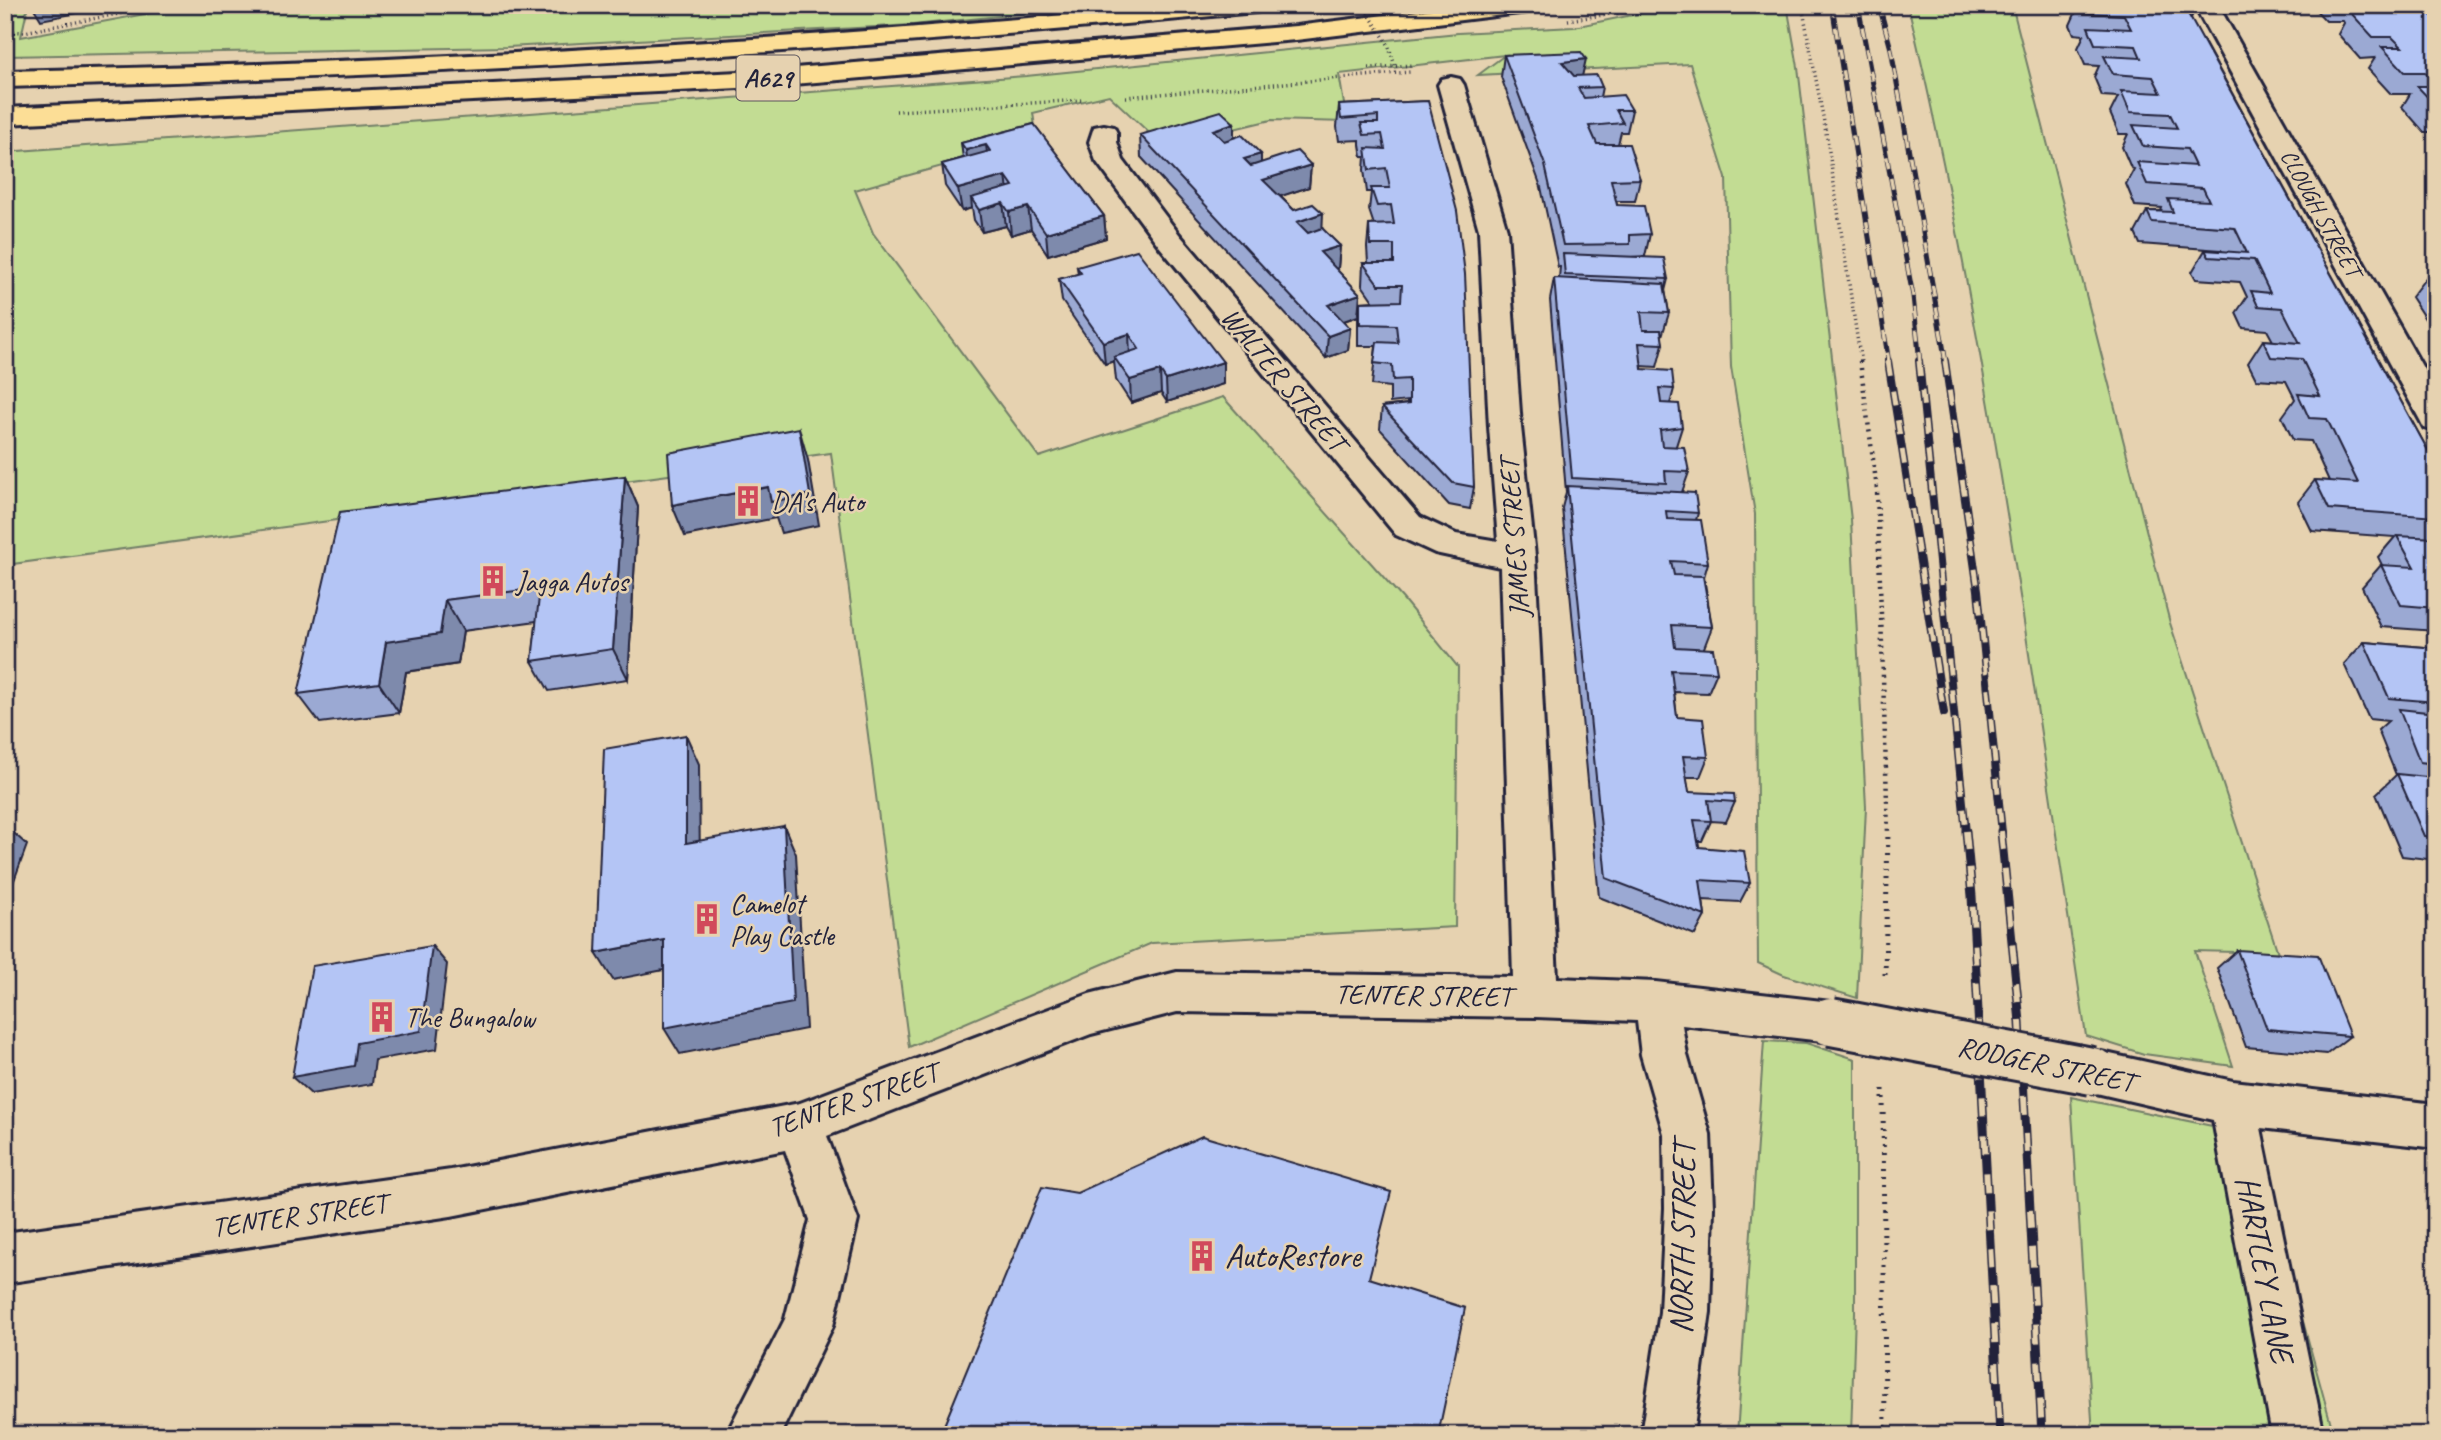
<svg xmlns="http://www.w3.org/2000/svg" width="2441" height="1440" font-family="Caveat,sans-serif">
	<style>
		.green { fill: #c2dc93; stroke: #727f67; stroke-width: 2 }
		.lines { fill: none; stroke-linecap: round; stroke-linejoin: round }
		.minor-casing { stroke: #22223b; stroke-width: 6 }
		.major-casing { stroke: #22223b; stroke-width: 6 }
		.path-far2 { stroke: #22223b; stroke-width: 3.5; stroke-dasharray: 1 3.5; stroke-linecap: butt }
		.path-far1 { stroke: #22223b; stroke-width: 4.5; stroke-dasharray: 2 5; stroke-linecap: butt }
		.path { stroke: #22223b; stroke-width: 5; stroke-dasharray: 2 6; stroke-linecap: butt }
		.minor { fill: #e6d2b0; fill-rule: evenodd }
		.major { fill: #fcde96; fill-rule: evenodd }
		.rail-far2-casing { stroke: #22223b; stroke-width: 5 }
		.rail-far1-casing { stroke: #22223b; stroke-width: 8 }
		.rail-casing { stroke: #22223b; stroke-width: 9 }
		.rail-far2 { stroke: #e6d2b0; stroke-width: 3.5; stroke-dasharray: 11; stroke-linecap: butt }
		.rail-far1 { stroke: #e6d2b0; stroke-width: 5; stroke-dasharray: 15; stroke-linecap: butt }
		.rail { stroke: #e6d2b0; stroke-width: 6; stroke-dasharray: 19; stroke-linecap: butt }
		.minor-bridge-casing { stroke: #22223b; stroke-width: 52; stroke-linecap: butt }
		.path-bridge { stroke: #22223b; stroke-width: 3.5; stroke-dasharray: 1 3.5; stroke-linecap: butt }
		.minor-bridge { stroke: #e6d2b0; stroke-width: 46 }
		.wall { fill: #9ba9d3; stroke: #22223b; stroke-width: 2 }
		.shaded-wall { fill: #7e8aac; stroke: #22223b; stroke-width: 2 }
		.building { fill: #b4c5f5; stroke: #22223b; stroke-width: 2 }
		.labels { text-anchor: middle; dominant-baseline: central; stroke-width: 5; stroke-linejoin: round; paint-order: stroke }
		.far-street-label { font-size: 23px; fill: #22223b; stroke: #e6d2b0 }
		.shield { fill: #e6d2b0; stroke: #5d575e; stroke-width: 2 }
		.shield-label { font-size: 26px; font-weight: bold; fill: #22223b }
		.street-label { font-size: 28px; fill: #22223b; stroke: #e6d2b0 }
		.poi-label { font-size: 28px; fill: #22223b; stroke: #e6d2b0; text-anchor: start }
		.near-street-label { font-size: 33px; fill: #22223b; stroke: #e6d2b0 }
		.near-poi-label { font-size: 33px; fill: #22223b; stroke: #e6d2b0; text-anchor: start }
	</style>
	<rect width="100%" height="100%" fill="#e6d2b0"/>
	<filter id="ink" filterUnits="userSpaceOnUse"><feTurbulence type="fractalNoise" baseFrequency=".0143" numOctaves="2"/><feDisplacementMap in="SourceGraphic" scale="14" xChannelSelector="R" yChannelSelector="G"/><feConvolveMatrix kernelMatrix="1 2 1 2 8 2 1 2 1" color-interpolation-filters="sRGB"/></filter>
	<g filter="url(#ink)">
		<!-- green -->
		<path class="green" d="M 650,5 L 1106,5 L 913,25 L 507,47 L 5,56 L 5,11 L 28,6 L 21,37 L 188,6 L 588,9 Z
			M 1681,5 L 1787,5 L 1798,67 L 1851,520 L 1866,807 L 1857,998 L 1784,975 L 1758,963 L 1755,514 L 1731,367 L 1726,178 L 1690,64 L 1478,75 L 1505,55 L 1339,74 L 1347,122 L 1271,120 L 1163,146 L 1109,95 L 1033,113 L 1037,140 L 855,190 L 873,233 L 1039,457 L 1223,397 L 1403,599 L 1458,667 L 1455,927 L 1152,943 L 909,1047 L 831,453 L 5,565 L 5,152 L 1026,76 L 1458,33 L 1574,27 Z
			M 1908,5 L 2012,5 L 2170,623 L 2278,953 L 2195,951 L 2233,1066 L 2144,1054 L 2086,1036 C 2034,692 1989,344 1908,5 Z
			M 1764,1041 L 1806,1043 L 1855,1059 L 1855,1313 L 1851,1435 L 1737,1435 Z
			M 2071,1097 L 2222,1128 L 2256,1149 L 2334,1435 L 2093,1435 Z"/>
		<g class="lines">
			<defs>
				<path id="minor" d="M 2194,5 L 2218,5 L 2436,391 L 2436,431 L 2424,428 L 2420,420 Z
					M 1451,77 L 1460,79 L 1464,85 L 1507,230 L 1521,427 L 1535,556 L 1557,978 L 1656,982 L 1831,1002 L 1847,1008 L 1853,1022 L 1847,1036 L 1831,1042 L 1682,1025 L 1687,1055 L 1710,1134 L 1713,1208 L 1710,1312 L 1693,1435 L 1641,1435 L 1660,1312 L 1665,1208 L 1664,1134 L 1641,1055 L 1637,1021 L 1536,1017 L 1177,1012 L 1091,1034 L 827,1136 L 858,1220 L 833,1326 L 780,1435 L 726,1435 L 785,1319 L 810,1220 L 785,1150 L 451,1216 L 5,1283 L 5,1233 L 451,1170 L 800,1103 L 1089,994 L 1177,972 L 1513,977 L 1500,567 L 1435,553 L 1396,535 L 1159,246 L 1096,161 L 1089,142 L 1094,127 L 1104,125 L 1114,127 L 1117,133 L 1117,142 L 1123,160 L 1179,234 L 1420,517 L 1456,534 L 1498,541 L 1489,427 L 1479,230 L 1438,85 L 1442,79 Z
					M 2092,1050 L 2233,1081 L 2436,1104 L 2436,1148 L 2261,1128 L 2324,1435 L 2272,1435 L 2213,1120 L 2092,1092 L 2076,1086 L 2069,1071 L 2076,1056 Z"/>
				<path id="major" d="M 1174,5 L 1267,5 L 1264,10 L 1255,12 C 839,52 423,77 5,87 L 5,71 C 396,63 785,42 1174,5 Z
					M 1465,5 L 1540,5 L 1537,10 L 1528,12 L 1296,40 L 759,87 L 5,124 L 5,108 L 759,71 L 1296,26 Z"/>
			</defs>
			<!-- minor casing -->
			<use href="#minor" class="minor-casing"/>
			<!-- major casing -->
			<use href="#major" class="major-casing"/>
			<!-- path-far2 -->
			<path class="path-far2" d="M 1802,5 L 1827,138 L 1861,363
				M 5,8 L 9,5
				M 1568,20 L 1673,5
				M 5,31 L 24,32 L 165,5
				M 1369,68 L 1413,65
				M 1126,97 L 1410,72
				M 896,111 L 1083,100"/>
			<!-- path-far1 -->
			<path class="path-far1" d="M 1860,361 L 1877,489 L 1888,833"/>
			<!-- path -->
			<path class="path" d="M 1885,975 L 1888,831
				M 1883,1089 L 1885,1435"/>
			<!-- minor -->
			<use href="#minor" class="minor"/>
			<!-- major -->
			<use href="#major" class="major"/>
			<defs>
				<path id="rail-far2" d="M 1832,5 L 1889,363
					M 1858,5 L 1913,296 L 1920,363
					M 1879,5 L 1891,49 L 1946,363"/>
				<path id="rail-far1" d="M 1888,361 L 1944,713
					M 1919,361 L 1966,833
					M 1945,361 L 1978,590 L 2002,833"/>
				<path id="rail" d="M 1966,831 L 1972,896 L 2000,1435
					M 2001,831 L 2020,1022 L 2042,1435"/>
			</defs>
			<!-- rail-far2 casing -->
			<use href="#rail-far2" class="rail-far2-casing"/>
			<!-- rail-far1 casing -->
			<use href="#rail-far1" class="rail-far1-casing"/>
			<!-- rail casing -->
			<use href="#rail" class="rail-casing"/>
			<!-- rail-far2 -->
			<use href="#rail-far2" class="rail-far2"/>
			<!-- rail-far1 -->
			<use href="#rail-far1" class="rail-far1"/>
			<!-- rail -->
			<use href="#rail" class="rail"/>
			<defs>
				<path id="minor-bridge" d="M 1831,1022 L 2092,1071"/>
			</defs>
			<!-- minor-bridge casing -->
			<use href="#minor-bridge" class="minor-bridge-casing"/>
			<!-- path-bridge -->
			<path class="path-bridge" d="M 1363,5 L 1388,44 L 1395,66"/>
			<!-- minor-bridge -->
			<use href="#minor-bridge" class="minor-bridge"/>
		</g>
		<!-- wall -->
		<path class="wall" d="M 2079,5 L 2140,7 L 2139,5 L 2197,5 L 2191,18 L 2436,465 L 2436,631 L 2381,627 L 2362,587 L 2381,565 L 2382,565 L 2378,557 L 2395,537 L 2312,531 L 2298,502 L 2315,480 L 2329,481 L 2311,441 L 2293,440 L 2282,417 L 2295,399 L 2286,381 L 2256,379 L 2248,363 L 2263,340 L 2273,341 L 2267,330 L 2243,328 L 2236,313 L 2247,297 L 2240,282 L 2196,279 L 2192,272 L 2205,250 L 2222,251 L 2221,250 L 2140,244 L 2135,233 L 2147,211 L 2161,211 L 2162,208 L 2135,206 L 2126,184 L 2134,169 L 2131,168 L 2122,147 L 2128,134 L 2119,134 L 2110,113 L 2118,97 L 2102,96 L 2094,77 L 2099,66 L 2085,65 L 2078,48 L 2084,35 L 2074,34 L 2070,25 Z
			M 2311,5 L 2421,5 L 2436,20 L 2436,132 L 2424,132 L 2402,107 L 2410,94 L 2391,94 L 2368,69 L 2375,58 L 2360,59 L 2338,34 L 2344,23 L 2343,21 L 2326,21 Z
			M 1504,55 L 1582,76 L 1602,87 L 1600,97 L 1632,110 L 1627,132 L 1621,132 L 1618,144 L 1640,179 L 1635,201 L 1616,201 L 1617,205 L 1650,234 L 1645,256 L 1631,257 L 1668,279 L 1665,291 L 1669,313 L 1662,336 L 1661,336 L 1663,344 L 1657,367 L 1642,366 L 1642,369 L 1674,389 L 1670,404 L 1682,427 L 1676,446 L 1689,472 L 1682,492 L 1698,513 L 1696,520 L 1708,563 L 1704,577 L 1712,627 L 1704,648 L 1717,672 L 1708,693 L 1674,692 L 1677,717 L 1708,757 L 1700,777 L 1686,777 L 1689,792 L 1735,802 L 1726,822 L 1711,821 L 1702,841 L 1698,841 L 1699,847 L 1750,883 L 1740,902 L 1703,900 L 1705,916 L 1695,935 L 1599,897 L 1562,508 L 1566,492 L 1550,300 L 1554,278 L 1559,278 L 1560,267 L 1558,267 L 1541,187 L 1501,77 Z
			M 1428,101 L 1474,487 L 1470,509 L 1449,505 L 1380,429 L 1382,407 L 1407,404 L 1407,401 L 1390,403 L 1390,387 L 1372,385 L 1376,346 L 1358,346 L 1358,316 L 1344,321 L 1350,328 L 1348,350 L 1326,358 L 1141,157 L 1140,135 L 1234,123 L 1234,138 L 1261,163 L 1311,165 L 1309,187 L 1280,196 L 1294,210 L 1322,229 L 1340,246 L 1338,268 L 1336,269 L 1360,294 L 1360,302 L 1373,301 L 1362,285 L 1363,263 L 1368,263 L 1367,247 L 1369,225 L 1374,225 L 1369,210 L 1371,192 L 1367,192 L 1364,170 L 1365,157 L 1362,157 L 1360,145 L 1360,140 L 1339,141 L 1337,127 L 1339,105 Z
			M 1034,124 L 1104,216 L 1106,238 L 1048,255 L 1031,229 L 1011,235 L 1006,226 L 982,232 L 974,220 L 972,208 L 962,211 L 945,186 L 942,164 L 963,158 L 961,143 Z
			M 1077,267 L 1223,362 L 1223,384 L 1167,402 L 1161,393 L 1131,403 L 1116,380 L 1114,361 L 1105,364 L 1062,301 L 1059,279 L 1078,274 Z
			M 2428,275 L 2436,276 L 2436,336 L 2411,297 Z
			M 625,476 L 638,507 L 628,679 L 549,691 L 532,661 L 537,621 L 463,631 L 458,664 L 406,672 L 399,713 L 320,723 L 298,694 Z
			M 2364,642 L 2436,648 L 2436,860 L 2402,856 L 2376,794 L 2396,775 L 2378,730 L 2388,721 L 2369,719 L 2344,664 Z
			M 2237,950 L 2350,1036 L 2327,1054 L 2246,1047 L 2217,968 Z"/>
		<!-- shaded-wall -->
		<path class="shaded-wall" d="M 32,5 L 120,5 L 41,20 Z
			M 1586,59 L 1581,81 L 1558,84 L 1562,62 Z
			M 1234,123 L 1234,145 L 1213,151 L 1213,130 Z
			M 986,145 L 989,167 L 969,172 L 966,150 Z
			M 1261,154 L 1261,176 L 1244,159 Z
			M 1311,165 L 1309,187 L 1263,202 L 1263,180 Z
			M 1006,176 L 1009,198 L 971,198 L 972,208 L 962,211 L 958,189 Z
			M 1003,203 L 1006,226 L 982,232 L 979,210 Z
			M 1028,207 L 1031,229 L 1011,235 L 1009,212 Z
			M 1323,213 L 1322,236 L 1296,244 L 1297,222 Z
			M 1104,216 L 1106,238 L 1048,255 L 1046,233 Z
			M 1340,246 L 1338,268 L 1318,275 L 1320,252 Z
			M 1360,294 L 1358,316 L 1326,327 L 1328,305 Z
			M 1350,328 L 1348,350 L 1326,358 L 1328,336 Z
			M 1129,334 L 1130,356 L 1114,357 L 1114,361 L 1105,364 L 1103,342 Z
			M 1223,362 L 1223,384 L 1167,402 L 1166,380 Z
			M 1160,371 L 1161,393 L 1131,403 L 1130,380 Z
			M 799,428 L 808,460 L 819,525 L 781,533 L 776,518 L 685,536 L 672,505 L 768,487 Z
			M 625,476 L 638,507 L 628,679 L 613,649 Z
			M 445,600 L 463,631 L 458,664 L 406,672 L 399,713 L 379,683 L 386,642 Z
			M 686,735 L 699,764 L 700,871 L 686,843 Z
			M 5,825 L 27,845 L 5,905 Z
			M 784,826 L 796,854 L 806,1029 L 680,1054 L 664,1028 Z
			M 664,940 L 679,967 L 613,980 L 596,953 Z
			M 432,946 L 447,964 L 437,1049 L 375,1060 L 372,1084 L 311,1094 L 292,1077 L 357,1043 Z"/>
		<!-- building -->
		<path class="building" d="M 2080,5 L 2105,5 L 2186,10 L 2436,465 L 2436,517 L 2329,509 L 2315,480 L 2358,483 L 2327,419 L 2309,418 L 2298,394 L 2320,396 L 2302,359 L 2271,357 L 2263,340 L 2300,343 L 2282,308 L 2258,306 L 2251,291 L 2270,293 L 2254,260 L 2209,257 L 2205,250 L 2247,253 L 2235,228 L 2152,222 L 2147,211 L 2173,212 L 2168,199 L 2209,201 L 2203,188 L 2147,184 L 2137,162 L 2195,166 L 2187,149 L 2143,146 L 2133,125 L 2177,128 L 2170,114 L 2130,112 L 2121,91 L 2161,93 L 2153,77 L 2113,74 L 2104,56 L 2141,58 L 2136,46 L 2095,44 L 2088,27 L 2131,29 L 2124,15 L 2084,13 Z
			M 2361,5 L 2421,5 L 2436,20 L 2436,84 L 2425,72 L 2405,72 L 2382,47 L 2402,47 L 2392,37 L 2373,37 L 2350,12 L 2367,12 Z
			M 1581,52 L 1586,59 L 1562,62 L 1574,76 L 1597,75 L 1602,87 L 1578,88 L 1584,98 L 1623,95 L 1632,110 L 1616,110 L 1623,123 L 1589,126 L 1597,144 L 1629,144 L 1640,179 L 1611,180 L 1617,205 L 1644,206 L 1650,234 L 1630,235 L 1630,244 L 1563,245 L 1545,165 L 1504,55 Z
			M 2417,86 L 2436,86 L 2436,106 Z
			M 1428,101 L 1457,211 L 1465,274 L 1474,487 L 1453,483 L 1382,407 L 1409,404 L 1409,379 L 1393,380 L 1392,365 L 1374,363 L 1377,342 L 1398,343 L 1396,325 L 1360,324 L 1360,302 L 1401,301 L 1402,285 L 1379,285 L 1363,263 L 1394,263 L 1394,245 L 1370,245 L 1369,225 L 1394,224 L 1391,205 L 1377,206 L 1371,188 L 1390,188 L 1386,168 L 1369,170 L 1366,148 L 1385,149 L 1382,134 L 1364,135 L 1361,123 L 1378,123 L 1378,116 L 1341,119 L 1339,105 Z
			M 1221,111 L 1234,123 L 1213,130 L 1224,141 L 1242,135 L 1261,154 L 1244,159 L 1251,166 L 1297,151 L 1311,165 L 1263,180 L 1294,210 L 1313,204 L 1323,213 L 1297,222 L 1308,233 L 1322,228 L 1340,246 L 1320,252 L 1360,294 L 1328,305 L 1350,328 L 1328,336 L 1140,135 Z
			M 1034,124 L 1104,216 L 1046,233 L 1028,207 L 1009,212 L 1003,203 L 979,210 L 971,198 L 1013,186 L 1006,176 L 958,189 L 942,164 L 990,151 L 986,145 L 966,150 L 961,143 Z
			M 1137,250 L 1223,362 L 1166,380 L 1160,371 L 1130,380 L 1114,357 L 1139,349 L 1129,334 L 1103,342 L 1059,279 L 1081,273 L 1077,267 Z
			M 1563,254 L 1664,258 L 1668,279 L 1565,275 Z
			M 2428,275 L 2436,276 L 2436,287 Z
			M 1554,278 L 1664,284 L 1669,313 L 1641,312 L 1643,330 L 1661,330 L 1663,344 L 1639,343 L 1642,369 L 1672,371 L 1674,389 L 1659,388 L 1661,403 L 1679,404 L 1682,427 L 1660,430 L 1662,446 L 1684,447 L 1689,472 L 1665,471 L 1666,483 L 1572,478 Z
			M 799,428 L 810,494 L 771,502 L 768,487 L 672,505 L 668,453 Z
			M 625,476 L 613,649 L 532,661 L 540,588 L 445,600 L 440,634 L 386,642 L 379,683 L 298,694 L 340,512 Z
			M 1567,486 L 1695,493 L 1698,513 L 1666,511 L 1667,519 L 1701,520 L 1708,563 L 1671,561 L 1674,575 L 1703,576 L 1712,627 L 1672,625 L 1675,647 L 1713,649 L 1717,672 L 1671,670 L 1677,717 L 1703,719 L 1708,757 L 1683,756 L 1689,792 L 1734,794 L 1735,802 L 1708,800 L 1711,821 L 1694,820 L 1699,847 L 1744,851 L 1750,883 L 1700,880 L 1705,916 L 1606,878 Z
			M 2397,536 L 2436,538 L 2436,608 L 2401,605 L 2381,565 L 2414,567 Z
			M 2364,642 L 2436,648 L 2436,702 L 2389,698 Z
			M 2399,709 L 2436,713 L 2436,764 L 2420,762 Z
			M 686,735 L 686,843 L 784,826 L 793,1003 L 664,1028 L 664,940 L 596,953 L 604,749 Z
			M 2397,774 L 2436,778 L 2436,837 L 2424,836 Z
			M 432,946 L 421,1031 L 357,1043 L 354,1066 L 292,1077 L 312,966 Z
			M 2237,950 L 2318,955 L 2350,1036 L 2267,1029 Z
			M 1202,1136 L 1391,1192 L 1369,1278 L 1465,1308 L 1438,1435 L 940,1435 L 1042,1187 L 1077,1193 Z"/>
	</g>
	<!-- icons -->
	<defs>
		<symbol id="building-bare" viewBox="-9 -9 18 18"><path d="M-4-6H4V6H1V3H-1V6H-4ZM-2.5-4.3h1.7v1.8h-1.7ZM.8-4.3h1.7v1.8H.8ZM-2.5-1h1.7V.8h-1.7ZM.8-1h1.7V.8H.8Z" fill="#d1495b" stroke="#e6d2b0" stroke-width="2.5" paint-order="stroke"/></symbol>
	</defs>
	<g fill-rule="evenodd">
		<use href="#building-bare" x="726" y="479" width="44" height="44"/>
		<use href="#building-bare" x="471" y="559" width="44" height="44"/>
		<use href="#building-bare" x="685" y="897" width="44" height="44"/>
		<use href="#building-bare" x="360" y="995" width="44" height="44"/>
		<use href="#building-bare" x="1180" y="1234" width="44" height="44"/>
	</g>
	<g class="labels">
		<!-- far-street labels -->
		<g class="far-street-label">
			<text transform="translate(2321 213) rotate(61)">CLOUGH STREET</text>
		</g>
		<!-- shield labels -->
		<rect class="shield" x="736.5" y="55.5" width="63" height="45" rx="5"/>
		<g class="shield-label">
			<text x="768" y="78">A629</text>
		</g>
		<!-- street labels -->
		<g class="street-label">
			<text transform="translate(1284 379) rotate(50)">WALTER STREET</text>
			<text transform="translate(1514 538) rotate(-94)">JAMES STREET</text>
			<text transform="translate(1423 995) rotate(1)">TENTER STREET</text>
			<text transform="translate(2046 1064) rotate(12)">RODGER STREET</text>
			<text transform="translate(853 1100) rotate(-19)">TENTER STREET</text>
			<text transform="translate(299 1215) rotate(-8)">TENTER STREET</text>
		</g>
		<!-- poi labels -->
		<g class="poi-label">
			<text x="771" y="501">DA's Auto</text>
			<text x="516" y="581">Jagga Autos</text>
			<text x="730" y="903">Camelot<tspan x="730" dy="32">Play Castle</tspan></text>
			<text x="405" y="1017">The Bungalow</text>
		</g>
		<!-- near-street labels -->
		<g class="near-street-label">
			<text transform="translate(1682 1238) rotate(-89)">NORTH STREET</text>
			<text transform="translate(2265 1269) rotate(79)">HARTLEY LANE</text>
		</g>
		<!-- near-poi labels -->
		<g class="near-poi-label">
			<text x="1225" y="1256">AutoRestore</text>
		</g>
	</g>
	<!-- margin -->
	<rect width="2441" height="1440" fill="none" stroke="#e6d2b0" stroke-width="28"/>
	<rect x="14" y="14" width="2413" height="1412" fill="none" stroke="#22223b" stroke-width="2.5" filter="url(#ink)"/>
</svg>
